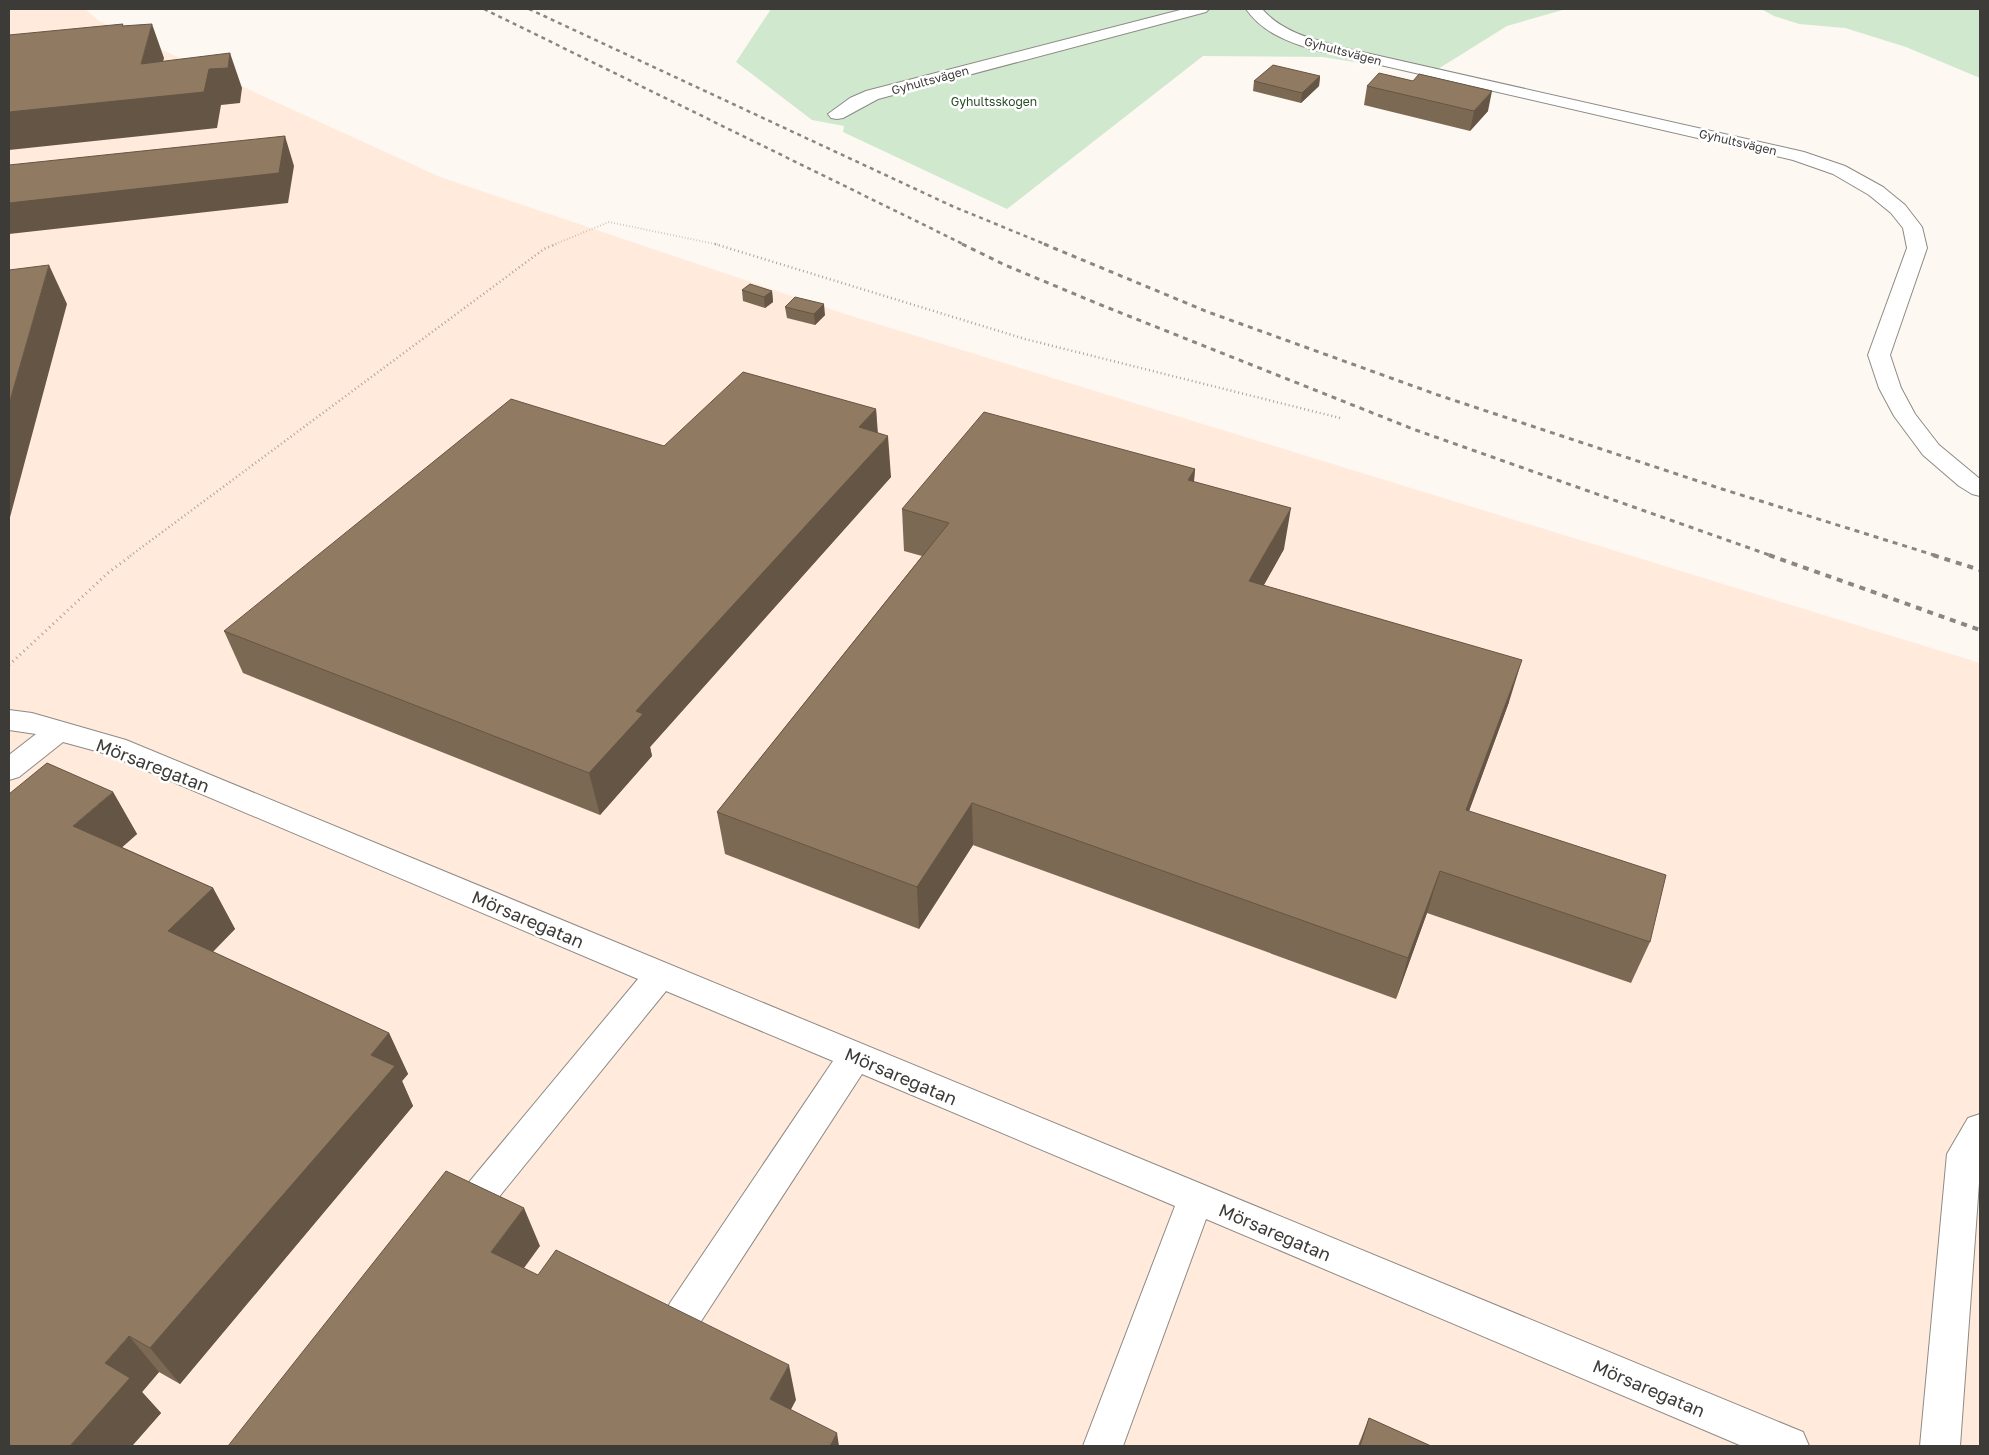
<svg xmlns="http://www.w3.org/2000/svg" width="1989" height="1455" font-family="'Golos Text',sans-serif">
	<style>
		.industrial { fill: #ffeadb }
		.green { fill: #d0e9ce }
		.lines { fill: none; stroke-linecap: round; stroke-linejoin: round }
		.minor-casing { stroke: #8e8a85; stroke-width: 2 }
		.path-far2 { stroke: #a7a49f; stroke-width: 2; stroke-dasharray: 0.5 2.5; stroke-linecap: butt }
		.path-far1 { stroke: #a7a49f; stroke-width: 2.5; stroke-dasharray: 1 3; stroke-linecap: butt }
		.path { stroke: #a7a49f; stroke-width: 3; stroke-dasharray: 1 4; stroke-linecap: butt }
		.minor { fill: #fff; fill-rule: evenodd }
		.rail-far2 { stroke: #8a8783; stroke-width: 2.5; stroke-dasharray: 4 4; stroke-linecap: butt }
		.rail-far1 { stroke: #8a8783; stroke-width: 3; stroke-dasharray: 5 5; stroke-linecap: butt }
		.rail { stroke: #8a8783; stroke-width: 4; stroke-dasharray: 6 6; stroke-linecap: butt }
		.wall { fill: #7c6954 }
		.shaded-wall { fill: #655545 }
		.building { fill: #907a62; stroke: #655545 }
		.labels { text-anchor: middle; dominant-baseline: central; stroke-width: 5; stroke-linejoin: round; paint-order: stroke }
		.far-street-label { font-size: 12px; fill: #3d3b38; stroke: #fff }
		.far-park-label { font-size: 12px; fill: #274c26; stroke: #fff }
		.near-street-label { font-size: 18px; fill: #3d3b38; stroke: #fff }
	</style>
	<rect width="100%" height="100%" fill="#fdf8f2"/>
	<!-- industrial -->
	<path class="industrial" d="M 9,9 L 85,9 L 99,21 L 440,177 L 848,315 L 1980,663 L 1980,1446 L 9,1446 Z"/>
	<!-- green -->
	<path class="green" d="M 771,9 L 1566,9 L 1507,26 L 1430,74 L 1323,57 L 1203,56 L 1007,209 L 843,132 L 844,126 L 812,120 L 736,62 Z
		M 1761,9 L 1980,9 L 1980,78 L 1906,47 L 1845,28 L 1799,24 L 1774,16 Z"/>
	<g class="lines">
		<defs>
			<path id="minor" d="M 1184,9 L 1209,9 L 1206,12 L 878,99 L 843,118 L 837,119 L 831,118 L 828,114 L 850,98 L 866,91 Z
				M 1246,9 L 1262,9 C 1283,33 1315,40 1344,48 L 1804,152 L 1845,166 L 1883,187 L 1905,205 L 1922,227 L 1927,248 L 1890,355 L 1901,388 L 1915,414 L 1939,445 L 1980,479 L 1980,496 L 1972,494 L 1959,486 L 1923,455 L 1894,416 L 1879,388 L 1868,355 L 1907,248 L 1903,228 L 1891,213 L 1869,195 L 1833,174 L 1793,160 L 1311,49 C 1286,41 1262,32 1246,9 Z
				M 9,710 L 32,713 L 126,740 L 1803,1432 L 1809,1446 L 1742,1446 L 1206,1219 L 1123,1446 L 1083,1446 L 1175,1206 L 862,1074 L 696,1329 L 683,1334 L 670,1329 L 664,1316 L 670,1303 L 833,1061 L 666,991 L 494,1203 L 482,1208 L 470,1203 L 464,1192 L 470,1181 L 638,979 L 107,754 L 63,742 L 19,777 L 9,780 L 9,755 L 36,734 L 9,730 Z
				M 1980,1114 L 1980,1169 L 1960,1446 L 1920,1446 L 1947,1154 L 1968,1118 Z"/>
		</defs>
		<!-- minor casing -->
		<use href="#minor" class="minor-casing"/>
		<!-- path-far2 -->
		<path class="path-far2" d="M 553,245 L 609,222 L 720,245"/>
		<!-- path-far1 -->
		<path class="path-far1" d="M 715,244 L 1025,339 L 1340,418
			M 130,556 L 544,249 L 556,244"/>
		<!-- path -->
		<path class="path" d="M 9,665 L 109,572 L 132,555"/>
		<!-- minor -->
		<use href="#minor" class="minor"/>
		<!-- rail-far2 -->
		<path class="rail-far2" d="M 484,9 L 965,245
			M 529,9 L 952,206 L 1047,245"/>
		<!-- rail-far1 -->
		<path class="rail-far1" d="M 962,244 L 1005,265 L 1101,305 L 1413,429 L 1772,556
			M 1044,244 L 1208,312 L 1438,395 L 1722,489 L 1937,556"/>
		<!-- rail -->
		<path class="rail" d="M 1769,555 L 1980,630
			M 1933,555 L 1980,570"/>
	</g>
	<!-- wall -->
	<path class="wall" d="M 1320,76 L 1319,86 L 1301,103 L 1253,91 L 1254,81 Z
		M 1413,81 L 1488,111 L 1470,131 L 1364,105 L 1367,86 Z
		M 742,290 L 772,291 L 773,302 L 765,308 L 743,301 Z
		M 785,307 L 825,315 L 815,325 L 787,318 Z
		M 876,409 L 878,433 L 891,477 L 650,747 L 652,756 L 600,815 L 243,673 L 224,631 L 664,446 Z
		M 1195,469 L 1194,482 L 1284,549 L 1264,585 L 1509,702 L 1469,811 L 1650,942 L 1631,983 L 1427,913 L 1396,999 L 973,845 L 919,929 L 725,854 L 717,812 L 922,556 L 904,551 L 902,509 Z
		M 113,792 L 137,834 L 122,847 L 213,888 L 235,929 L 213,952 L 389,1033 L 408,1074 L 402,1081 L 413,1106 L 180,1384 L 159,1372 L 142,1392 L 161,1413 L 132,1446 Z
		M 1369,1418 L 1431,1446 L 1358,1446 Z"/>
	<!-- shaded-wall -->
	<path class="shaded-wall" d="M 152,24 L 164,58 L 155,97 L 209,69 L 230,53 L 242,88 L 240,103 L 221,105 L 217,128 L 9,150 L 9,112 L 141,64 Z
		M 1320,76 L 1319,86 L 1301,103 L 1302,93 Z
		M 1492,91 L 1488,111 L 1470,131 L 1474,111 Z
		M 285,136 L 294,166 L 288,203 L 9,234 L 9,203 Z
		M 49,265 L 67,304 L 9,521 L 9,404 Z
		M 772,291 L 773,302 L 765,308 L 764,297 Z
		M 824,304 L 825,315 L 815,325 L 814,314 Z
		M 876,409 L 878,447 L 888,436 L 891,477 L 650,747 L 652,756 L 600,815 L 589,773 L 636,711 L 859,427 Z
		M 1195,469 L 1191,510 L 1188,480 Z
		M 1291,508 L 1284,549 L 1243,622 L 1249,581 Z
		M 1522,660 L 1509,702 L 1454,852 L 1466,810 Z
		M 113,792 L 137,834 L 99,868 L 73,826 Z
		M 972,803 L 973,845 L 919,929 L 917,887 Z
		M 1440,871 L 1427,913 L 1396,999 L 1408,958 Z
		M 213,888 L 235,929 L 192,972 L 168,931 Z
		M 389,1033 L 408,1074 L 402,1081 L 413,1106 L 180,1384 L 150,1348 L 371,1055 Z
		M 524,1208 L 540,1246 L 508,1290 L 491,1252 Z
		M 129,1336 L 159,1372 L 142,1392 L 161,1413 L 132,1446 L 70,1446 L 105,1363 Z
		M 789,1365 L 796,1400 L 778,1434 L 770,1399 Z
		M 837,1433 L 839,1446 L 830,1446 Z"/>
	<!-- building -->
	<path class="building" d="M 123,24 L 122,26 L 152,24 L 141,64 L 230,53 L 228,68 L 209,69 L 204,92 L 9,112 L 9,35 Z
		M 1273,65 L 1320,76 L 1302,93 L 1254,81 Z
		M 1379,73 L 1413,81 L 1419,74 L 1492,91 L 1474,111 L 1367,86 Z
		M 285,136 L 279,173 L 9,203 L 9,165 Z
		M 49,265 L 9,404 L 9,270 Z
		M 750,284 L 772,291 L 764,297 L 742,290 Z
		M 795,297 L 824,304 L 814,314 L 785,307 Z
		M 743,372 L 876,409 L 859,427 L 888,436 L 636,711 L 643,714 L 589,773 L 224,631 L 511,399 L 664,446 Z
		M 984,412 L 1195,469 L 1188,480 L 1291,508 L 1249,581 L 1522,660 L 1466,810 L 1666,875 L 1650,942 L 1440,871 L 1408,958 L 972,803 L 917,887 L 717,812 L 949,523 L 902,509 Z
		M 47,763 L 113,792 L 73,826 L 213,888 L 168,931 L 389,1033 L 371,1055 L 395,1066 L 150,1348 L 129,1336 L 105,1363 L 130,1378 L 70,1446 L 9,1446 L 9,794 Z
		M 446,1171 L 524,1208 L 491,1252 L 538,1275 L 556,1250 L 789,1365 L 770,1399 L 837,1433 L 830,1446 L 228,1446 Z
		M 1369,1418 L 1431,1446 L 1360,1446 Z"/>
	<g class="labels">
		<!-- far-street labels -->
		<g class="far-street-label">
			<text transform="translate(1343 51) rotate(15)">Gyhultsvägen</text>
			<text transform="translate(930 80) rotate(-15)">Gyhultsvägen</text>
			<text transform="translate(1738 142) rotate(13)">Gyhultsvägen</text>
		</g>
		<!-- far-park labels -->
		<g class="far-park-label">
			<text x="994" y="101">Gyhultsskogen</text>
		</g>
		<!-- near-street labels -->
		<g class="near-street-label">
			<text transform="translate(153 765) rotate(21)">Mörsaregatan</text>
			<text transform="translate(528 919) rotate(23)">Mörsaregatan</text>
			<text transform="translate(901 1076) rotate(23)">Mörsaregatan</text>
			<text transform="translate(1275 1232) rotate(23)">Mörsaregatan</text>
			<text transform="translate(1649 1388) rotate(23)">Mörsaregatan</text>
		</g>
	</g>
	<!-- border -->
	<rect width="1989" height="1455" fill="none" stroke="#3d3b38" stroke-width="20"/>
</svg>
